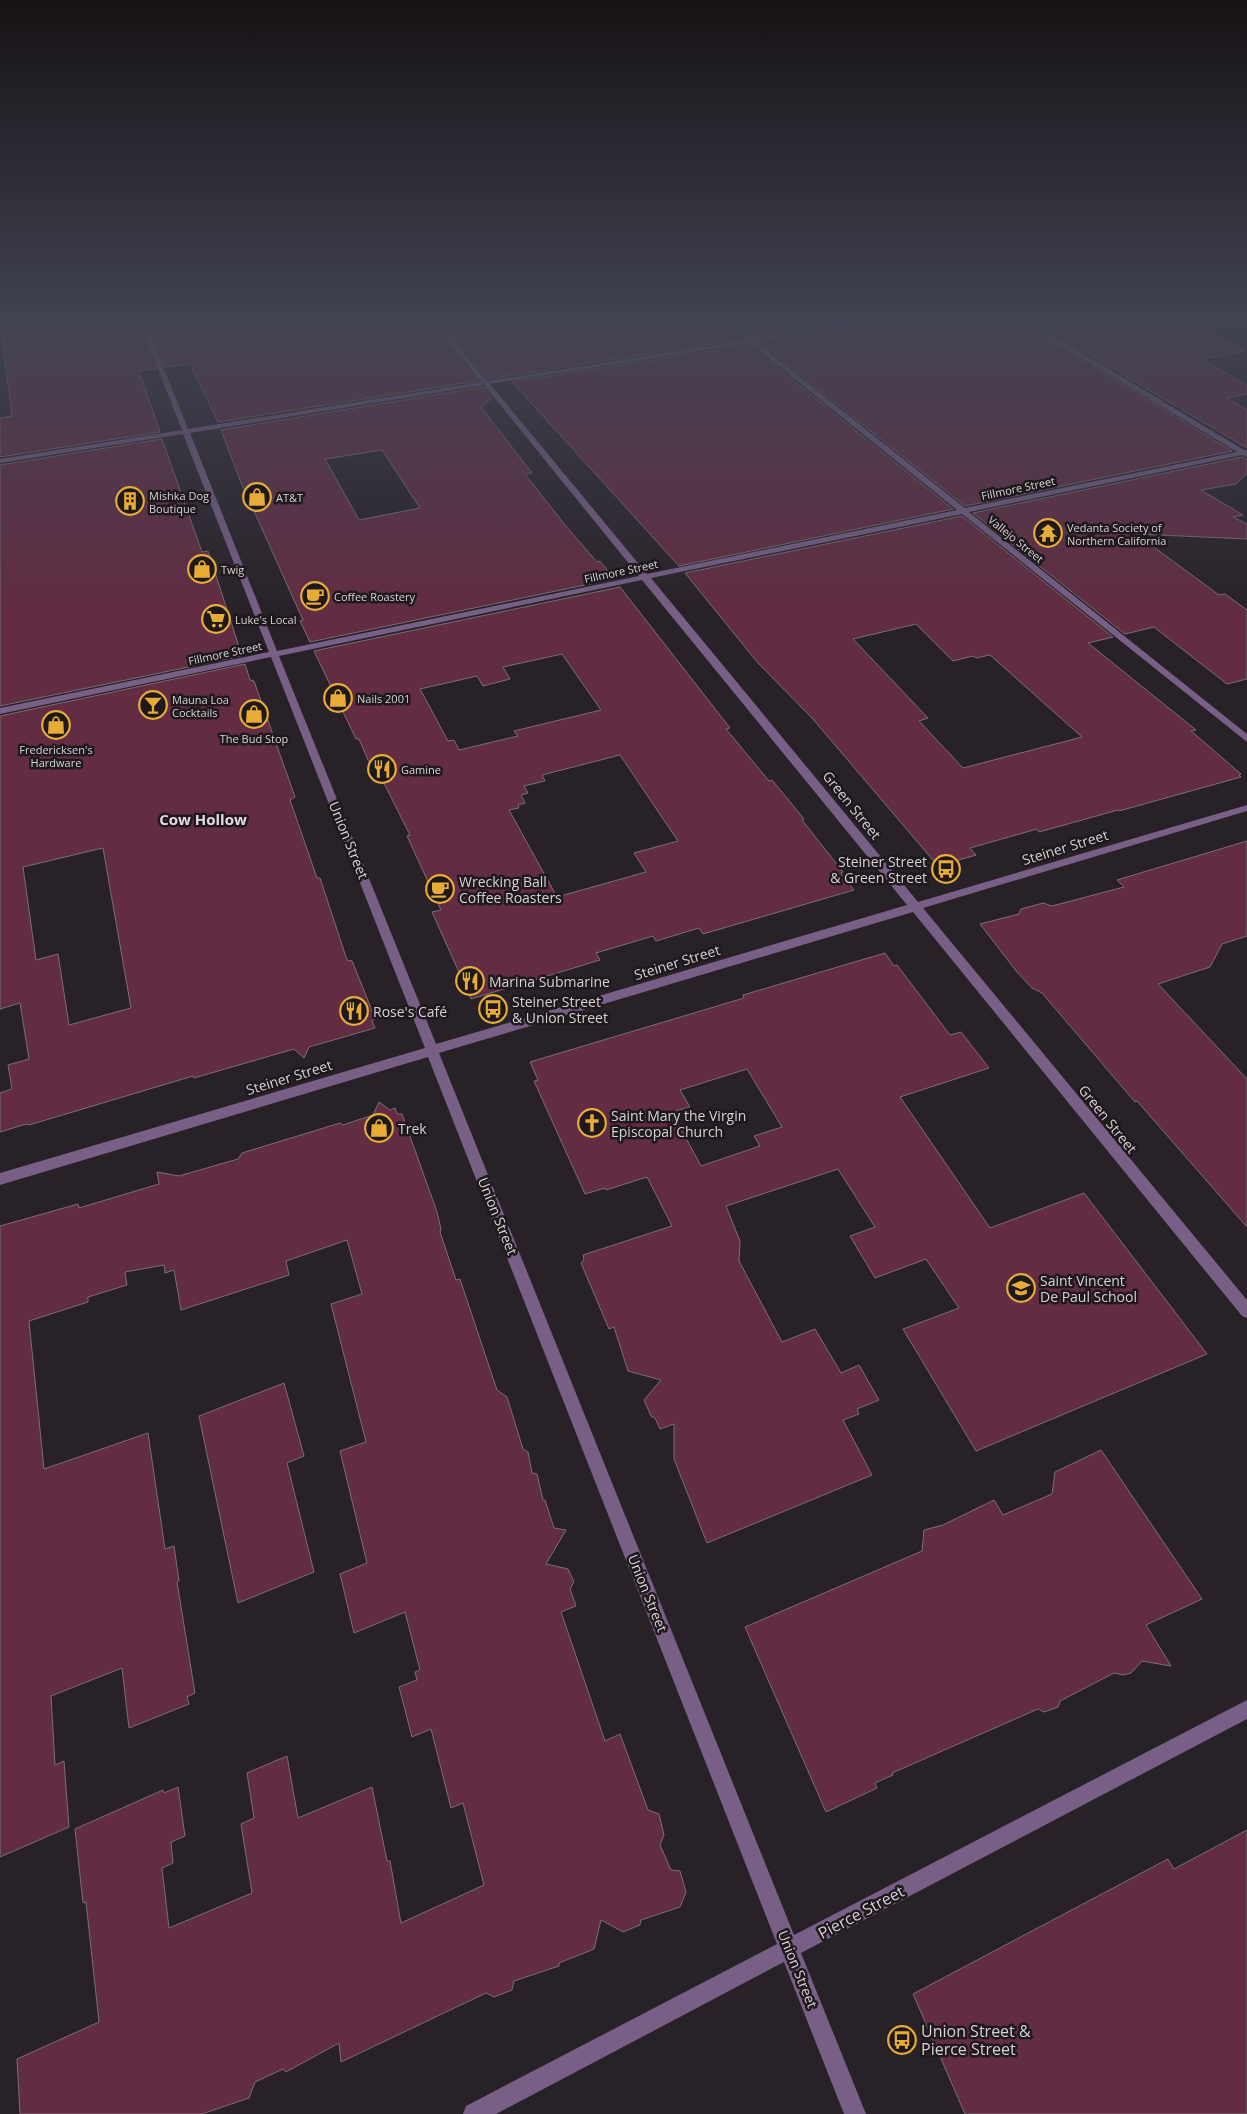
<svg xmlns="http://www.w3.org/2000/svg" width="1247" height="2114" font-family="'Open Sans',sans-serif">
	<style>
		.building { fill: #622c42; stroke: #7a6f73; fill-rule: evenodd }
		.lines { fill: none; stroke-linecap: round; stroke-linejoin: round }
		.minor { fill: #775f85; fill-rule: evenodd }
		.labels { text-anchor: middle; dominant-baseline: central; stroke-width: 5; stroke-linejoin: round; paint-order: stroke }
		.far-street-label { font-size: 11px; fill: #d6d1d4; stroke: #1f181d }
		.far-poi-label { font-size: 11px; fill: #d6d1d4; stroke: #1f181d; text-anchor: start }
		.street-label { font-size: 14px; fill: #d6d1d4; stroke: #1f181d }
		.poi-label { font-size: 14px; fill: #d6d1d4; stroke: #1f181d; text-anchor: start }
		.neighbourhood-label { font-size: 15px; font-weight: bold; fill: #e3d9e0; stroke: #1f181d }
		.near-street-label { font-size: 16px; fill: #d6d1d4; stroke: #1f181d }
		.near-poi-label { font-size: 16px; fill: #d6d1d4; stroke: #1f181d; text-anchor: start }
	</style>
	<rect width="100%" height="100%" fill="#282127"/>
	<!-- building -->
	<path class="building" d="M 0,319 L 136,319 L 156,369 L 139,371 L 160,432 L 0,457 L 0,418 L 12,416 Z
		M 146,319 L 428,319 L 478,381 L 218,422 L 190,364 L 165,367 Z
		M 439,319 L 719,319 L 742,339 L 488,379 Z
		M 731,319 L 861,319 L 753,337 Z
		M 892,319 L 920,319 L 921,324 L 952,319 L 1015,319 L 1232,451 L 965,506 L 760,343 Z
		M 1029,319 L 1184,319 L 1245,351 L 1201,359 L 1247,385 L 1247,394 L 1226,398 L 1247,410 L 1247,448 Z
		M 749,345 L 953,509 L 679,566 L 512,382 Z
		M 483,387 L 492,398 L 481,407 L 532,473 L 525,474 L 565,525 L 597,562 L 600,561 L 614,579 L 310,642 L 300,621 L 303,620 L 240,480 L 221,430 ZM 382,450 L 420,508 L 359,520 L 325,459 Z
		M 162,439 L 202,552 L 208,551 L 242,656 L 0,706 L 0,465 Z
		M 1242,457 L 1247,459 L 1247,473 L 1236,484 L 1201,490 L 1243,515 L 1233,517 L 1247,524 L 1247,539 L 1136,534 L 1219,595 L 1225,594 L 1247,610 L 1247,679 L 1227,684 L 1154,627 L 1125,634 L 973,513 Z
		M 962,516 L 1113,637 L 1088,643 L 1196,730 L 1191,731 L 1241,774 L 1239,775 L 1241,777 L 1119,811 L 1118,810 L 1039,832 L 1037,829 L 970,848 L 976,855 L 938,866 L 812,718 L 758,663 L 685,573 ZM 916,624 L 953,661 L 973,656 L 976,658 L 990,655 L 1082,737 L 963,768 L 919,721 L 928,718 L 853,639 Z
		M 620,587 L 730,728 L 726,729 L 769,781 L 772,780 L 804,819 L 802,820 L 843,872 L 841,873 L 854,890 L 703,934 L 699,928 L 656,941 L 653,936 L 596,953 L 600,960 L 471,999 L 432,912 L 441,910 L 407,836 L 410,835 L 381,777 L 379,777 L 368,760 L 359,739 L 356,739 L 314,651 ZM 562,654 L 601,710 L 514,731 L 518,736 L 459,750 L 454,740 L 448,741 L 420,689 L 477,676 L 483,686 L 510,679 L 503,667 ZM 620,755 L 678,841 L 634,853 L 646,872 L 557,897 L 509,810 L 519,808 L 518,805 L 525,803 L 521,795 L 528,793 L 524,786 L 545,781 L 542,775 Z
		M 245,664 L 250,680 L 254,681 L 295,797 L 290,800 L 317,878 L 320,878 L 347,960 L 352,961 L 367,998 L 375,1019 L 372,1021 L 375,1028 L 309,1047 L 304,1058 L 294,1049 L 194,1078 L 193,1076 L 29,1125 L 26,1124 L 0,1132 L 0,1093 L 12,1089 L 8,1065 L 29,1059 L 20,1003 L 0,1009 L 0,716 ZM 103,848 L 131,1008 L 69,1025 L 58,954 L 36,960 L 23,867 Z
		M 1247,841 L 1247,936 L 1222,944 L 1210,967 L 1158,984 L 1247,1079 L 1247,1227 L 1137,1101 L 1135,1102 L 1042,993 L 1032,988 L 1017,972 L 980,924 L 1019,914 L 1021,909 L 1043,903 L 1052,906 L 1124,887 L 1117,880 Z
		M 885,953 L 894,966 L 897,965 L 950,1035 L 961,1032 L 989,1068 L 900,1097 L 990,1228 L 1084,1193 L 1207,1354 L 976,1451 L 903,1329 L 959,1308 L 926,1259 L 875,1278 L 850,1236 L 875,1227 L 838,1169 L 726,1206 L 740,1241 L 739,1261 L 782,1342 L 815,1329 L 841,1373 L 859,1365 L 879,1400 L 857,1409 L 859,1414 L 843,1420 L 872,1475 L 707,1543 L 674,1459 L 674,1424 L 660,1429 L 655,1418 L 651,1416 L 644,1400 L 661,1380 L 628,1371 L 614,1327 L 609,1329 L 581,1263 L 584,1260 L 583,1255 L 672,1226 L 647,1177 L 606,1190 L 605,1188 L 585,1194 L 534,1081 L 538,1080 L 530,1062 L 744,998 L 743,995 ZM 747,1069 L 782,1127 L 754,1136 L 760,1146 L 701,1166 L 672,1112 L 690,1107 L 680,1090 Z
		M 379,1102 L 390,1110 L 395,1108 L 397,1114 L 402,1114 L 437,1212 L 441,1229 L 440,1232 L 456,1280 L 460,1279 L 497,1390 L 507,1397 L 523,1449 L 528,1452 L 532,1473 L 537,1474 L 543,1500 L 545,1500 L 554,1528 L 566,1530 L 546,1564 L 568,1569 L 574,1582 L 570,1589 L 576,1606 L 561,1612 L 605,1741 L 620,1734 L 648,1810 L 659,1814 L 664,1835 L 660,1845 L 671,1870 L 680,1871 L 686,1892 L 680,1907 L 641,1920 L 640,1925 L 623,1932 L 601,1920 L 594,1949 L 559,1963 L 559,1966 L 514,1981 L 512,1990 L 494,1997 L 486,1993 L 341,2062 L 339,2043 L 286,2072 L 283,2069 L 255,2082 L 249,2098 L 202,2114 L 20,2114 L 17,2059 L 99,2022 L 86,1902 L 83,1903 L 75,1829 L 163,1790 L 164,1793 L 178,1787 L 185,1836 L 171,1842 L 173,1863 L 162,1868 L 169,1928 L 252,1893 L 241,1824 L 254,1818 L 247,1773 L 287,1756 L 298,1818 L 372,1787 L 387,1861 L 390,1861 L 401,1923 L 484,1885 L 463,1803 L 451,1808 L 431,1729 L 412,1737 L 399,1687 L 417,1680 L 415,1672 L 420,1670 L 405,1612 L 354,1633 L 340,1574 L 367,1563 L 340,1451 L 366,1442 L 331,1304 L 362,1294 L 347,1240 L 286,1261 L 289,1275 L 181,1310 L 174,1270 L 165,1273 L 164,1265 L 125,1272 L 127,1285 L 88,1297 L 88,1302 L 29,1321 L 44,1469 L 148,1433 L 165,1549 L 174,1546 L 179,1581 L 177,1582 L 195,1693 L 187,1697 L 189,1704 L 129,1728 L 122,1668 L 51,1696 L 55,1765 L 64,1761 L 69,1827 L 0,1857 L 0,1226 L 78,1204 L 79,1208 L 159,1184 L 157,1172 L 179,1176 L 238,1159 L 242,1153 L 340,1123 L 343,1125 L 373,1115 Z
		M 284,1383 L 304,1456 L 287,1463 L 314,1572 L 238,1603 L 199,1416 Z
		M 1101,1450 L 1202,1599 L 1146,1625 L 1171,1666 L 1142,1661 L 1131,1673 L 1123,1675 L 1114,1673 L 1060,1701 L 1058,1707 L 1044,1712 L 1038,1709 L 892,1773 L 893,1775 L 875,1783 L 877,1788 L 826,1812 L 745,1627 L 922,1551 L 924,1530 L 943,1525 L 994,1500 L 1003,1515 L 1052,1494 L 1055,1472 Z
		M 1247,1830 L 1247,2114 L 965,2114 L 913,1994 L 1168,1859 L 1174,1869 Z"/>
	<g class="lines">
		<!-- minor -->
		<path class="minor" d="M 138,319 L 144,319 L 188,429 L 481,382 L 430,319 L 436,319 L 487,381 L 746,340 L 721,319 L 728,319 L 752,339 L 874,319 L 890,319 L 756,342 L 965,508 L 1237,452 L 1017,319 L 1025,319 L 1244,450 L 1247,450 L 1247,457 L 1242,455 L 969,512 L 1247,734 L 1247,742 L 962,514 L 651,578 L 918,902 L 1247,805 L 1247,811 L 923,908 L 1247,1300 L 1247,1318 L 1242,1316 L 913,912 L 439,1053 L 794,1935 L 1247,1700 L 1247,1719 L 801,1953 L 866,2114 L 844,2114 L 784,1962 L 496,2114 L 463,2114 L 466,2106 L 777,1944 L 428,1057 L 0,1185 L 0,1173 L 425,1048 L 271,657 L 0,714 L 0,708 L 269,652 L 183,434 L 0,463 L 0,459 L 182,430 ZM 750,343 L 957,510 L 647,574 L 490,384 ZM 484,385 L 639,576 L 277,651 L 190,433 ZM 642,580 L 907,905 L 436,1044 L 279,656 Z"/>
	</g>
	<!-- sky -->
	<linearGradient id="sky" x2="0" y2="1"><stop stop-color="#161215"/><stop offset="0.52" stop-color="#424352"/><stop offset="1" stop-color="#424352" stop-opacity="0"/></linearGradient>
	<rect width="1247" height="615" fill="url(#sky)"/>
	<!-- icons -->
	<defs>
		<symbol id="shop-ring" viewBox="-11 -11 22 22"><circle r="9.5" fill="#1f181d" stroke="#e6ac36" stroke-width="1.5"/><path d="M-5-2.5h2.3a2.7 3.5 0 0 1 5.4 0H5L5.5 6h-11ZM-1.5-2.5h3a1.5 2.3 0 0 0-3 0Z" fill="#e6ac36"/></symbol>
		<symbol id="building-ring" viewBox="-11 -11 22 22"><circle r="9.5" fill="#1f181d" stroke="#e6ac36" stroke-width="1.5"/><path d="M-4-6H4V6H1V3H-1V6H-4ZM-2.5-4.3h1.7v1.8h-1.7ZM.8-4.3h1.7v1.8H.8ZM-2.5-1h1.7V.8h-1.7ZM.8-1h1.7V.8H.8Z" fill="#e6ac36"/></symbol>
		<symbol id="temple-ring" viewBox="-11 -11 22 22"><circle r="9.5" fill="#1f181d" stroke="#e6ac36" stroke-width="1.5"/><path d="M0-6L5-2H3V0L6.5 2.5H4V6H1.5V3h-3V6H-4V2.5H-6.5L-3 0V-2H-5Z" fill="#e6ac36"/></symbol>
		<symbol id="cafe-ring" viewBox="-11 -11 22 22"><circle r="9.5" fill="#1f181d" stroke="#e6ac36" stroke-width="1.5"/><path d="M-5.5-4.5H6V0H3Q3 3.5 0 3.5H-2.5Q-5.5 3.5-5.5 0ZM3-3.2v2h1.7v-2ZM-6 4.5H4V6H-6Z" fill="#e6ac36"/></symbol>
		<symbol id="supermarket-ring" viewBox="-11 -11 22 22"><circle r="9.5" fill="#1f181d" stroke="#e6ac36" stroke-width="1.5"/><path d="M-6-5.5h2.5l.6 2H6L4.5 2H-2.5L-4.4-4H-6ZM-1.5 3.2a1.3 1.3 0 1 0 .1 0ZM3 3.2a1.3 1.3 0 1 0 .1 0Z" fill="#e6ac36"/></symbol>
		<symbol id="bar-ring" viewBox="-11 -11 22 22"><circle r="9.5" fill="#1f181d" stroke="#e6ac36" stroke-width="1.5"/><path d="M-6-5H6L.8 .8V4.5H3.5V6h-7V4.5H-.8V.8Z" fill="#e6ac36"/></symbol>
		<symbol id="restaurant-ring" viewBox="-11 -11 22 22"><circle r="9.5" fill="#1f181d" stroke="#e6ac36" stroke-width="1.5"/><path d="M-5-6h1v4h1v-4h1v4h1v-4h1v5L-1.5 .5V6h-2V.5L-5-1ZM5-6V6H3V1.5H1.5Q1.5-4 5-6Z" fill="#e6ac36"/></symbol>
		<symbol id="bus-ring" viewBox="-11 -11 22 22"><circle r="9.5" fill="#1f181d" stroke="#e6ac36" stroke-width="1.5"/><path d="M-5-6H5V4H4V6H2V4H-2V6H-4V4H-5ZM-3.5-4V0h7V-4ZM-3.5 1.2v1.5H-2V1.2ZM2 1.2v1.5H3.5V1.2Z" fill="#e6ac36"/></symbol>
		<symbol id="church-ring" viewBox="-11 -11 22 22"><circle r="9.5" fill="#1f181d" stroke="#e6ac36" stroke-width="1.5"/><path d="M-1.2-6h2.4v3.5h3.3v2.4h-3.3V6h-2.4V-.1h-3.3v-2.4h3.3Z" fill="#e6ac36"/></symbol>
		<symbol id="school-ring" viewBox="-11 -11 22 22"><circle r="9.5" fill="#1f181d" stroke="#e6ac36" stroke-width="1.5"/><path d="M0-5L7-2L0 1L-7-2ZM-4 1L0 2.5L4 1V4Q0 6-4 4Z" fill="#e6ac36"/></symbol>
	</defs>
	<g fill-rule="evenodd">
		<use href="#shop-ring" x="241" y="481" width="32" height="32"/>
		<use href="#building-ring" x="114" y="485" width="32" height="32"/>
		<use href="#temple-ring" x="1032" y="517" width="32" height="32"/>
		<use href="#shop-ring" x="186" y="553" width="32" height="32"/>
		<use href="#cafe-ring" x="299" y="580" width="32" height="32"/>
		<use href="#supermarket-ring" x="200" y="603" width="32" height="32"/>
		<use href="#shop-ring" x="322" y="682" width="32" height="32"/>
		<use href="#bar-ring" x="137" y="689" width="32" height="32"/>
		<use href="#shop-ring" x="238" y="698" width="32" height="32"/>
		<use href="#shop-ring" x="40" y="709" width="32" height="32"/>
		<use href="#restaurant-ring" x="366" y="753" width="32" height="32"/>
		<use href="#bus-ring" x="930" y="853" width="32" height="32"/>
		<use href="#cafe-ring" x="424" y="873" width="32" height="32"/>
		<use href="#restaurant-ring" x="454" y="965" width="32" height="32"/>
		<use href="#bus-ring" x="477" y="993" width="32" height="32"/>
		<use href="#restaurant-ring" x="338" y="995" width="32" height="32"/>
		<use href="#church-ring" x="576" y="1107" width="32" height="32"/>
		<use href="#shop-ring" x="363" y="1112" width="32" height="32"/>
		<use href="#school-ring" x="1005" y="1272" width="32" height="32"/>
		<use href="#bus-ring" x="886" y="2024" width="32" height="32"/>
	</g>
	<g class="labels">
		<!-- far-street labels -->
		<g class="far-street-label">
			<text transform="translate(1018 488) rotate(-12)">Fillmore Street</text>
			<text transform="translate(1016 539) rotate(39)">Vallejo Street</text>
			<text transform="translate(621 571) rotate(-12)">Fillmore Street</text>
			<text transform="translate(225 653) rotate(-12)">Fillmore Street</text>
		</g>
		<!-- far-poi labels -->
		<g class="far-poi-label">
			<text x="149" y="495">Mishka Dog<tspan x="149" dy="13">Boutique</tspan></text>
			<text x="276" y="497">AT&amp;T</text>
			<text x="1067" y="527">Vedanta Society of<tspan x="1067" dy="13">Northern California</tspan></text>
			<text x="221" y="569">Twig</text>
			<text x="334" y="596">Coffee Roastery</text>
			<text x="235" y="619">Luke's Local</text>
			<text x="357" y="698">Nails 2001</text>
			<text x="172" y="699">Mauna Loa<tspan x="172" dy="13">Cocktails</tspan></text>
			<text x="254" y="738" text-anchor="middle">The Bud Stop</text>
			<text x="56" y="749" text-anchor="middle">Fredericksen's<tspan x="56" dy="13">Hardware</tspan></text>
			<text x="401" y="769">Gamine</text>
		</g>
		<!-- street labels -->
		<g class="street-label">
			<text transform="translate(852 805) rotate(51)">Green Street</text>
			<text transform="translate(349 840) rotate(68)">Union Street</text>
			<text transform="translate(1065 847) rotate(-17)">Steiner Street</text>
			<text transform="translate(677 962) rotate(-17)">Steiner Street</text>
			<text transform="translate(289 1077) rotate(-17)">Steiner Street</text>
			<text transform="translate(1108 1119) rotate(51)">Green Street</text>
			<text transform="translate(498 1216) rotate(68)">Union Street</text>
			<text transform="translate(648 1593) rotate(68)">Union Street</text>
			<text transform="translate(798 1969) rotate(68)">Union Street</text>
		</g>
		<!-- poi labels -->
		<g class="poi-label">
			<text x="927" y="861" text-anchor="end">Steiner Street<tspan x="927" dy="16">&amp; Green Street</tspan></text>
			<text x="459" y="881">Wrecking Ball<tspan x="459" dy="16">Coffee Roasters</tspan></text>
			<text x="489" y="981">Marina Submarine</text>
			<text x="512" y="1001">Steiner Street<tspan x="512" dy="16">&amp; Union Street</tspan></text>
			<text x="373" y="1011">Rose's Café</text>
			<text x="611" y="1115">Saint Mary the Virgin<tspan x="611" dy="16">Episcopal Church</tspan></text>
			<text x="398" y="1128">Trek</text>
			<text x="1040" y="1280">Saint Vincent<tspan x="1040" dy="16">De Paul School</tspan></text>
		</g>
		<!-- neighbourhood labels -->
		<g class="neighbourhood-label">
			<text x="203" y="819">Cow Hollow</text>
		</g>
		<!-- near-street labels -->
		<g class="near-street-label">
			<text transform="translate(861 1912) rotate(-28)">Pierce Street</text>
		</g>
		<!-- near-poi labels -->
		<g class="near-poi-label">
			<text x="921" y="2031">Union Street &amp;<tspan x="921" dy="18">Pierce Street</tspan></text>
		</g>
	</g>
</svg>
